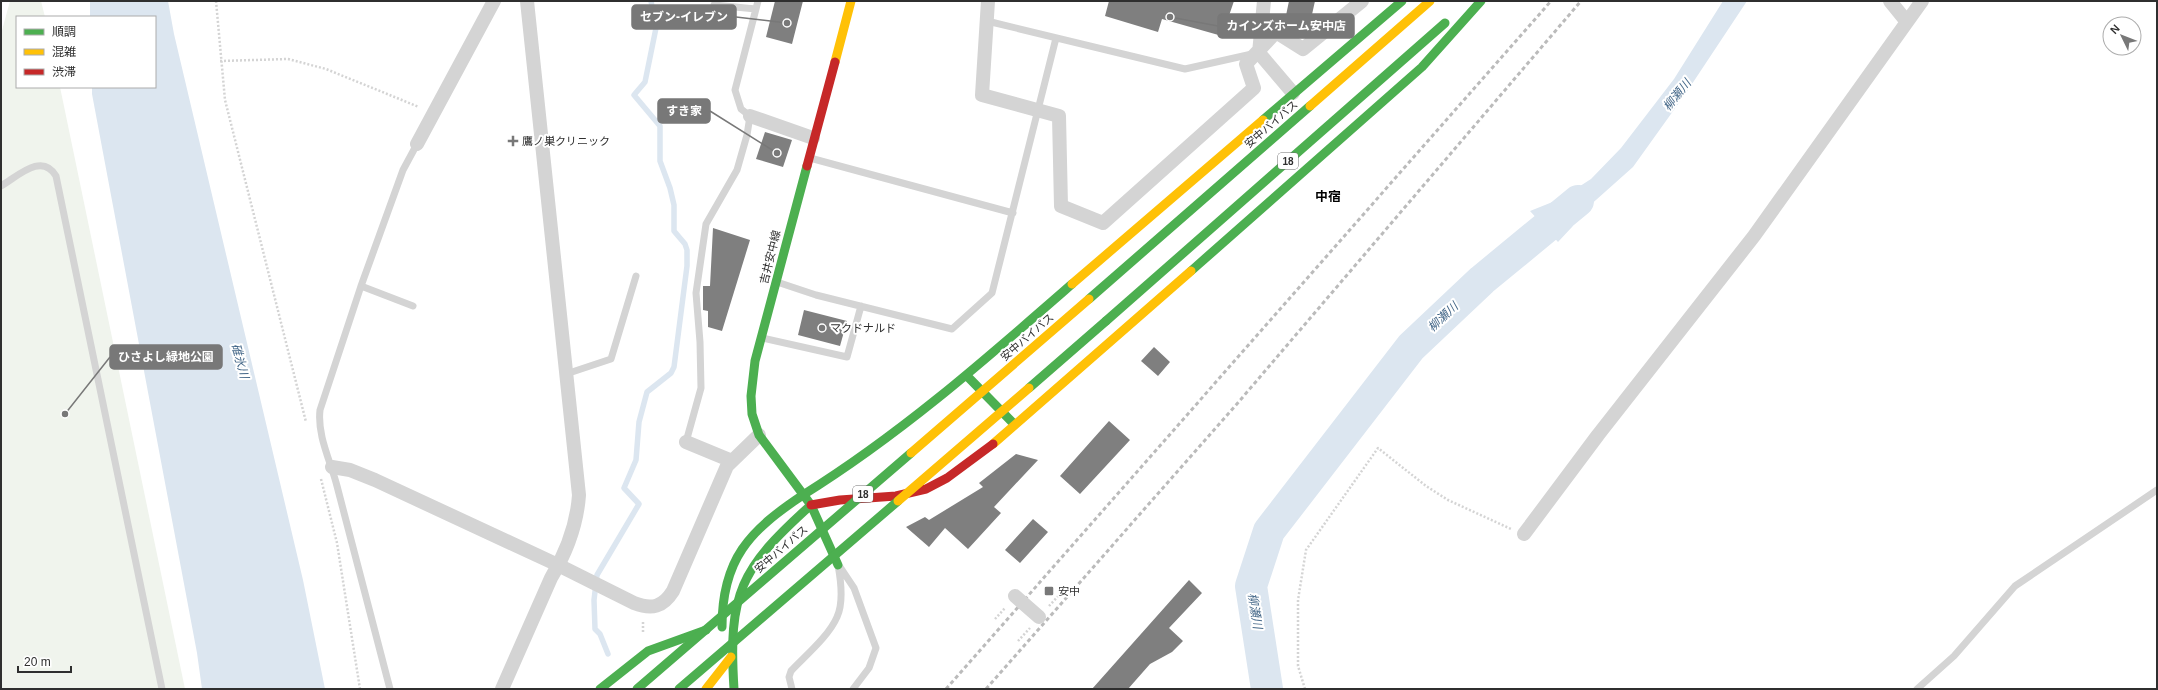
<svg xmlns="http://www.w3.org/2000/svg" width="2158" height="690" font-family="Helvetica,'Noto Sans JP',sans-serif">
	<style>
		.green { fill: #f0f4ed }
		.water { fill: #dce6f0 }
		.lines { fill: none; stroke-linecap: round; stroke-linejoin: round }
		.stream { stroke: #dce6f0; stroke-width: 5.5 }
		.river { stroke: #dce6f0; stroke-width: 32 }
		.building { fill: #7f7f7f }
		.path { stroke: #d4d4d4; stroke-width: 2.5; stroke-dasharray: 2 2; stroke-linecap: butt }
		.lane { stroke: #d4d4d4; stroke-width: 7 }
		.street { stroke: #d4d4d4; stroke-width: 14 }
		.fast { stroke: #4caf50; stroke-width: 9 }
		.slow { stroke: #ffc107; stroke-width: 9 }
		.jam { stroke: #c62828; stroke-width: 9 }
		.rail { stroke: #bbb; stroke-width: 3; stroke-dasharray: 4 3; stroke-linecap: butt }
		.street-bridge { stroke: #d4d4d4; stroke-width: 14 }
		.fast-bridge { stroke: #4caf50; stroke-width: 9 }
		.slow-bridge { stroke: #ffc107; stroke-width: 9 }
		.poi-dot { fill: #787878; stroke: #fff; stroke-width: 1.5 }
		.labels { text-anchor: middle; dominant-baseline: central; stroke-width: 4; stroke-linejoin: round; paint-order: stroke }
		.shield { fill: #fff; stroke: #6d6d6d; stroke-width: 1 }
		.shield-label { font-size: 10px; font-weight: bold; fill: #2f2f2f }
		.street-label { font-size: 11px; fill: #2f2f2f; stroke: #fff }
		.poi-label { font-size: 11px; fill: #2f2f2f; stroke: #fff; text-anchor: start }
		.water-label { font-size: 12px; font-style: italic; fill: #456889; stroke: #fff }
		.quarter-label { font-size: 13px; font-weight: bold; fill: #000; stroke: #fff }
		.leader { fill: none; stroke: #787878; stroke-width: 1.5 }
		.callout-dot { fill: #787878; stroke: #fff; stroke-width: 1.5 }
		.callout { fill: #787878; stroke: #787878; stroke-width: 1.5 }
		.callout-label { font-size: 12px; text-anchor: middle; font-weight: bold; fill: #fff }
	</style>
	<rect width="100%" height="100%" fill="#fff"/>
	<!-- green -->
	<path class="green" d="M 10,1 L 41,1 L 45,17 L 17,17 L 17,87 L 60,87 L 185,689 L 1,689 L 1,34 Z"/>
	<!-- water -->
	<path class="water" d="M 90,1 L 168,1 L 174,34 L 303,580 L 325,689 L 202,689 L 197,653 L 92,94 L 92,87 L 155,87 L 155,17 L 90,17 Z
		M 1723,1 L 1747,1 L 1686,93 L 1633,167 L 1578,216 L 1572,227 L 1558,242 L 1530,211 L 1560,199 L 1591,179 L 1621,148 L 1674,79 Z"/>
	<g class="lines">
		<!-- stream -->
		<path class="stream" d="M 608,654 L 600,634 L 595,629 L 594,600 L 597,575 L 639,504 L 624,488 L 636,460 L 639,422 L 647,392 L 671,373 L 674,367 L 687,266 L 687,250 L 685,244 L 674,231 L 674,205 L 670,188 L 660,161 L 660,126 L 634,95 L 645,82 L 656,28 L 651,1"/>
		<!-- river -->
		<path class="river" d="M 1267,689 L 1251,586 L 1269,531 L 1411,347 L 1482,280 L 1578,201"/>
	</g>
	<!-- building -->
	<path class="building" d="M 775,1 L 803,1 L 792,44 L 766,37 Z
		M 1109,1 L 1234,1 L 1222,36 L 1162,19 L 1158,32 L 1105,16 Z
		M 1289,1 L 1315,1 L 1311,19 L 1308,18 L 1305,30 L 1284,25 Z
		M 765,132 L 792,140 L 783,167 L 756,159 Z
		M 713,228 L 750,240 L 722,331 L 708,327 L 708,311 L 703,310 L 703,286 L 710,286 Z
		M 804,310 L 847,321 L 840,346 L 798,335 Z
		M 1154,347 L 1170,362 L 1158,376 L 1141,361 Z
		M 1109,421 L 1130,440 L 1080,494 L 1060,476 Z
		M 1016,454 L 1038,460 L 994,507 L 1001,513 L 968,549 L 945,528 L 929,547 L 906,527 L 925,517 L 929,520 L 983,487 L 979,483 Z
		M 1033,519 L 1048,532 L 1020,563 L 1005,550 Z
		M 1189,580 L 1202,593 L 1169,628 L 1183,641 L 1172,652 L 1150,664 L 1128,689 L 1092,689 Z"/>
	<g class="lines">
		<!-- path -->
		<path class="path" d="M 216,1 L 225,100 L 306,422
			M 220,61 L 288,59 L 326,69 L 419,107
			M 321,479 L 337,543 L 360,689
			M 1049,606 L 1063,591
			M 995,619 L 1005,608
			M 643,632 L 643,621
			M 1018,641 L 1030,628
			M 1305,689 L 1298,666 L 1298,600 L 1306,550 L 1378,448 L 1426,486 L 1448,500 L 1511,529"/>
		<!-- lane -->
		<path class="lane" d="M 714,5 L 756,9
			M 987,21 L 1185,69 L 1252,54
			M 810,158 L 1013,213
			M 1,186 C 18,176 42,152 56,176 L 162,689
			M 777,282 L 816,295 L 952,329 L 992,293 L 1056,38
			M 361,286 L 413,306
			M 762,338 L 847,357 L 861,306
			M 566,374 L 611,359 L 636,276
			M 686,442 L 701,388 L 700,342 L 696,293 L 706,224 L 737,170 L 747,135 L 750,116 L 741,109 L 735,90 L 758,1
			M 840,567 L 854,588 L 876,648 L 869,668 L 853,689
			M 390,689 C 372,621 355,554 337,486 C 331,462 317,436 320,410 L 361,286 L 403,170 L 417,144
			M 792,689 L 789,677 L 791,671 C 805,656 829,636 837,617 C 844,602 841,581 838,565
			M 1917,689 L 1954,656 L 2015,586 L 2157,490"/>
		<!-- street -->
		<path class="street" d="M 988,1 L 982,95 L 1059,116 L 1061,206 L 1103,223 L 1254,88 L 1246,64 L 1276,32 L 1303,49 L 1362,1
			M 1264,1 L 1259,53 L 1293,93
			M 1890,1 L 1907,22
			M 750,116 L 813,138
			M 417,144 L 494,1
			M 686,442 L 732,461
			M 332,467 L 350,470 L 375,480 L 558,565 L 634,603 C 652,610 663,607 673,591 L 727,466 L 759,435
			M 1524,534 L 1598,435 L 1754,236 L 1922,1
			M 502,689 L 551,578 C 566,553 577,524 579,495 L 527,1"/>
		<!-- fast -->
		<path class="fast" d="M 1263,120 L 1402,1
			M 807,166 L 755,361 L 751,396 L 752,414 L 759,435 L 811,505 L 838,565
			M 1191,271 L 1422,67 L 1481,1
			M 1089,299 L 1310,106
			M 1106,321 L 1445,23
			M 969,378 L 1014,424
			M 803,495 C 901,434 986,359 1072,284
			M 722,627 C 722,559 749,531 803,495
			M 600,689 L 648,651 L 706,630
			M 734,689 C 728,593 740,569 811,505"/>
		<!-- slow -->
		<path class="slow" d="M 835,62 L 851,1
			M 1310,106 L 1430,1
			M 1072,284 L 1263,120
			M 993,444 L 1191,271
			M 706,689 L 731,657"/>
		<!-- jam -->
		<path class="jam" d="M 807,166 L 835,62
			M 811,505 L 840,500 L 896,496 L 926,489 L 947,478 L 993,444"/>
		<!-- rail -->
		<path class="rail" d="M 946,689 L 1551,1
			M 986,689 L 1236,405 L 1581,1"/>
		<!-- street-bridge -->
		<path class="street-bridge" d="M 1015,596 L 1039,617"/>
		<!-- fast-bridge -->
		<path class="fast-bridge" d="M 1029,388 L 1106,321
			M 637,689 L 911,453
			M 679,689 L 898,501"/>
		<!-- slow-bridge -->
		<path class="slow-bridge" d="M 911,453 L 1089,299
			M 898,501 L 1029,388"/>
	</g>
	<!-- markers -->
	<g class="poi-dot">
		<path d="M511 135h4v4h4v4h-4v4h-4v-4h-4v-4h4z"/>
		<circle cx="822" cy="328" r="4"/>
		<rect x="1044" y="586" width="10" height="10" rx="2"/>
	</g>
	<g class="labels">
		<!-- shield labels -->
		<g class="shield">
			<rect x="1278" y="153" width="20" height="16" rx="3"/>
			<rect x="853" y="486" width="20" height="16" rx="3"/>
		</g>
		<g class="shield-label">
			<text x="1288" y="161">18</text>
			<text x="863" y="494">18</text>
		</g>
		<!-- street labels -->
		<g class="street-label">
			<text transform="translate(1271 124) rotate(-41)">安中バイパス</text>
			<text transform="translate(770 257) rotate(-76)">吉井安中線</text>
			<text transform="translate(1027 337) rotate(-41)">安中バイパス</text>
			<text transform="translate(781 549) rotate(-41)">安中バイパス</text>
		</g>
		<!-- poi labels -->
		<g class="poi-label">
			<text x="522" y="141">鷹ノ巣クリニック</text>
			<text x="830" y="328">マクドナルド</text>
			<text x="1058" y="591">安中</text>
		</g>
		<!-- water labels -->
		<g class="water-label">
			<text transform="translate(1677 95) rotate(-51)">柳瀬川</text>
			<text transform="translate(1443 317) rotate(-43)">柳瀬川</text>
			<text transform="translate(240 361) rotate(75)">碓氷川</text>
			<text transform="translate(1255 611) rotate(81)">柳瀬川</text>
		</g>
		<!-- quarter labels -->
		<g class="quarter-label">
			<text x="1328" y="196">中宿</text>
		</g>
	</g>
	<!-- callouts -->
	<path class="leader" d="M787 23L736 17M1170 17L1218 26M777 153L710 111M65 414L110 357"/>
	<g class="callout-dot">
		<circle cx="787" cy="23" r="4"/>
		<circle cx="1170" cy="17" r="4"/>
		<circle cx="777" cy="153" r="4"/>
		<circle cx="65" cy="414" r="4"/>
	</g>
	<g class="callout">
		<rect x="632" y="5" width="104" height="24" rx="4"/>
		<rect x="1218" y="14" width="136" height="24" rx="4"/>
		<rect x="658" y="99" width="52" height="24" rx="4"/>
		<rect x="110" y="345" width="112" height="24" rx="4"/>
	</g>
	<g class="callout-label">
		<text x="684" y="21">セブン-イレブン</text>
		<text x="1286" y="30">カインズホーム安中店</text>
		<text x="684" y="115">すき家</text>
		<text x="166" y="361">ひさよし緑地公園</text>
	</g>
	<!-- border -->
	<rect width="2158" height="690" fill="none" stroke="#2f2f2f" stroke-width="4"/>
	<!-- legend -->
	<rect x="16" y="16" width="140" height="72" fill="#ffffff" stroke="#acacac"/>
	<rect x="24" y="29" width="20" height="6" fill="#4caf50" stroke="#acacac"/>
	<text x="52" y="36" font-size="12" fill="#2f2f2f">順調</text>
	<rect x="24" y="49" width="20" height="6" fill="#ffc107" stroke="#acacac"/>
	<text x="52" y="56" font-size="12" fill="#2f2f2f">混雑</text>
	<rect x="24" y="69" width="20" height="6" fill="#c62828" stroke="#acacac"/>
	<text x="52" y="76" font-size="12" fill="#2f2f2f">渋滞</text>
	<!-- north arrow -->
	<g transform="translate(2122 36) rotate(313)"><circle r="19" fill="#ffffff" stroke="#acacac"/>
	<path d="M0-3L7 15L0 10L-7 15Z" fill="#787878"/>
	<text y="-6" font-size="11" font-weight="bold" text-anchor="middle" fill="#2f2f2f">N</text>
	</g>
	<!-- scale -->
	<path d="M18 666v6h53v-6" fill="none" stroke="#2f2f2f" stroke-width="2"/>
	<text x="24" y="666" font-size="12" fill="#2f2f2f" stroke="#ffffff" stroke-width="3" paint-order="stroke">20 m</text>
</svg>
